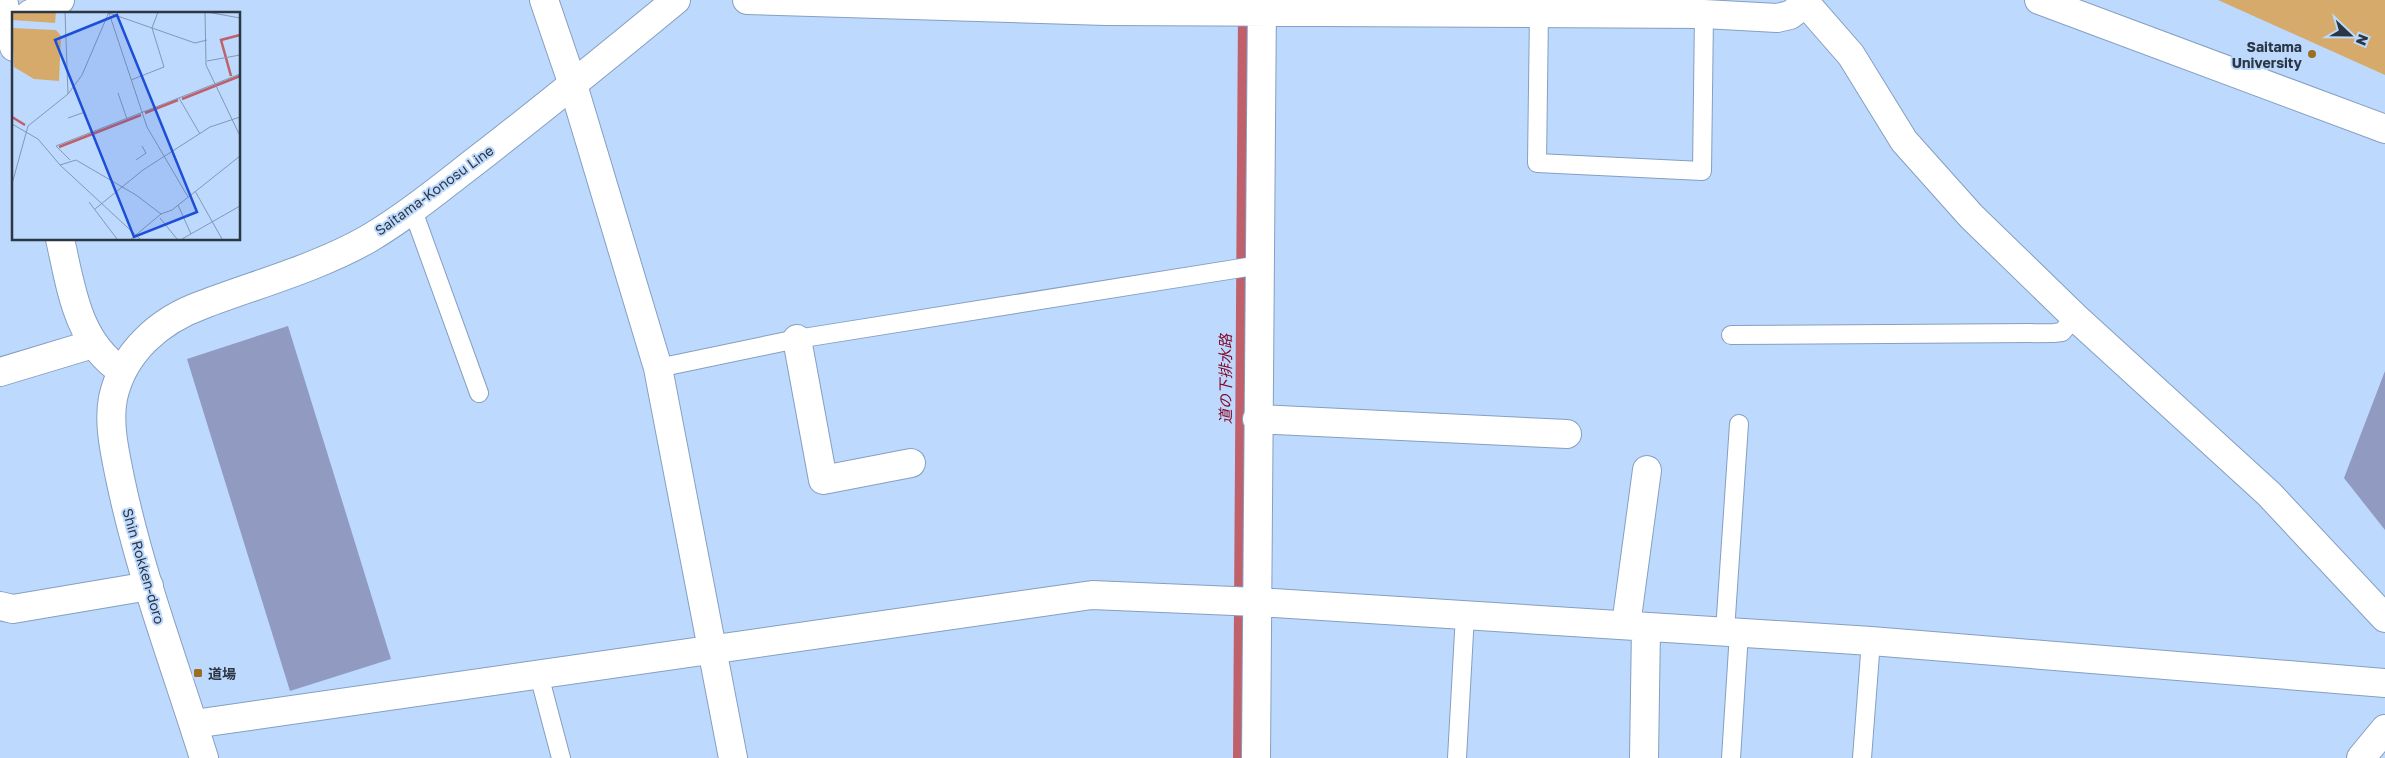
<svg xmlns="http://www.w3.org/2000/svg" width="2385" height="758" font-family="'Golos Text','Noto Sans JP',sans-serif">
	<style>
		.green { fill: #d6aa6b }
		.lines { fill: none; stroke-linecap: round; stroke-linejoin: round }
		.stream { stroke: #bf606a; stroke-width: 10 }
		.building { fill: #919ac1 }
		.service-casing { stroke: #859fc1; stroke-width: 20 }
		.minor-casing { stroke: #859fc1; stroke-width: 30 }
		.tertiary-casing { stroke: #859fc1; stroke-width: 30 }
		.primary-casing { stroke: #859fc1; stroke-width: 30 }
		.service { stroke: #fff; stroke-width: 18 }
		.minor { stroke: #fff; stroke-width: 28 }
		.tertiary { stroke: #fff; stroke-width: 28 }
		.primary { stroke: #fff; stroke-width: 28 }
		.poi-dot { fill: #9d6e20; stroke: #bdd9fd; stroke-width: 2 }
		.labels { text-anchor: middle; dominant-baseline: central; stroke-width: 4; stroke-linejoin: round; paint-order: stroke }
		.poi-label { font-size: 14px; font-weight: bold; fill: #2c3745; stroke: #bdd9fd; text-anchor: end }
		.street-label { font-size: 14px; fill: #2c3745; stroke: #bdd9fd }
		.water-label { font-size: 15px; font-style: italic; fill: #850b2b; stroke: #bdd9fd }
		.inset-river { fill: none; stroke: #bf606a; stroke-width: 2.5 }
		.inset-road { fill: none; stroke: #8398b3; stroke-width: 1 }
		.view { fill: #1d4ed8; fill-opacity: 0.15; stroke: #1d4ed8; stroke-width: 2.5 }
		.inset-edge { fill: none; stroke: #2c3745; stroke-width: 2.5 }
	</style>
	<rect width="100%" height="100%" fill="#bdd9fd"/>
	<!-- green -->
	<path class="green" d="M 2218,0 L 2385,0 L 2385,75 Z"/>
	<g class="lines">
		<!-- stream -->
		<path class="stream" d="M 1238,758 L 1243,12"/>
	</g>
	<!-- building -->
	<path class="building" d="M 288,326 L 391,659 L 290,691 L 187,359 Z
		M 2385,371 L 2385,530 L 2344,478 Z"/>
	<g class="lines">
		<defs>
			<path id="service" d="M 1539,12 L 1537,163 L 1702,171 L 1704,14
				M 412,208 L 479,393
				M 1731,335 L 2054,333 L 2062,332 L 2075,317
				M 658,368 L 797,339 L 1260,265
				M 1725,631 L 1739,424
				M 539,675 L 561,758
				M 1457,758 L 1465,615
				M 1731,758 L 1739,633
				M 1862,758 L 1871,641"/>
			<path id="minor" d="M 544,0 L 573,85 L 658,368 L 733,758
				M 747,0 L 1106,11 L 1704,14 L 1777,18 L 1790,15 L 1805,4
				M 1803,0 L 1851,55 L 1904,141 L 1971,216 L 2075,317 L 2269,494 L 2385,618
				M 2039,0 L 2385,129
				M 797,339 L 823,480 L 911,463
				M 0,372 L 93,344
				M 1257,419 L 1567,434
				M 0,606 L 13,609 L 149,586
				M 1626,625 L 1647,470
				M 194,724 L 1092,595 L 1257,602 L 1871,641 L 2385,683
				M 1256,758 L 1262,0
				M 1644,758 L 1646,627
				M 2361,758 L 2385,729"/>
			<path id="tertiary" d="M 3,0 L 14,47
				M 30,14 L 60,0
				M 60,239 C 71,287 77,342 122,371"/>
			<path id="primary" d="M 204,758 C 175,665 140,574 120,478 C 115,453 108,424 113,398 C 123,352 160,320 202,305 C 257,284 317,268 368,239 C 410,214 448,182 486,153 C 550,103 613,52 676,0"/>
		</defs>
		<!-- service casing -->
		<use href="#service" class="service-casing"/>
		<!-- minor casing -->
		<use href="#minor" class="minor-casing"/>
		<!-- tertiary casing -->
		<use href="#tertiary" class="tertiary-casing"/>
		<!-- primary casing -->
		<use href="#primary" class="primary-casing"/>
		<!-- service -->
		<use href="#service" class="service"/>
		<!-- minor -->
		<use href="#minor" class="minor"/>
		<!-- tertiary -->
		<use href="#tertiary" class="tertiary"/>
		<!-- primary -->
		<use href="#primary" class="primary"/>
	</g>
	<!-- markers -->
	<g class="poi-dot">
		<circle cx="2312" cy="54" r="5"/>
		<rect x="193" y="668" width="10" height="10" rx="2.5"/>
	</g>
	<g class="labels">
		<!-- poi labels -->
		<g class="poi-label">
			<text x="2302" y="46">Saitama<tspan x="2302" dy="16">University</tspan></text>
			<text x="208" y="673" text-anchor="start">道場</text>
		</g>
		<!-- street labels -->
		<g class="street-label">
			<text transform="translate(434 190) rotate(-36)">Saitama-Konosu Line</text>
			<text transform="translate(144 566) rotate(74)">Shin Rokken-doro</text>
		</g>
		<!-- water labels -->
		<g class="water-label">
			<text transform="translate(1225 379) rotate(-90)">道の下排水路</text>
		</g>
	</g>
	<!-- overview -->
	<g transform="translate(12 12)">
		<rect width="228" height="228" fill="#bdd9fd"/>
		<path d="M 0,0 L 44,0 L 43,11 L 0,8 ZM 0,16 L 44,18 L 49,24 L 47,69 L 22,67 L 2,55 Z" fill="#d6aa6b"/>
		<path class="inset-river" d="M 219,64 L 209,28 L 228,23M 170,87 L 228,64M 133,101 L 166,88M 0,105 L 13,113M 47,135 L 129,103"/>
		<path class="inset-road" d="M 193,0 L 194,53 L 228,124M 195,0 L 228,6M 195,49 L 228,43M 119,68 L 152,55 L 140,16 L 146,0M 62,76 L 99,168M 106,81 L 115,107M 56,82 L 70,63 L 97,0M 167,86 L 188,122M 56,106 L 73,100M 0,112 L 26,127 L 48,153 L 64,148 L 124,183 L 149,202 L 160,198 L 228,144M 58,148 L 44,134 L 228,62M 124,148 L 134,141 L 130,134M 48,153 L 128,227M 0,172 L 16,114 L 56,82 L 53,0M 183,179 L 210,227M 176,185 L 135,115 L 97,1 L 183,31 L 195,28M 77,190 L 105,227M 166,193 L 179,222M 83,197 L 131,158 L 198,115 L 228,105M 148,206 L 165,227M 119,227 L 149,202M 170,227 L 228,194"/>
		<path class="view" d="M 105,3 L 185,200 L 122,225 L 43,28 Z"/>
		<rect width="228" height="228" class="inset-edge"/>
	</g>
	<!-- north arrow -->
	<g transform="translate(2350 35) rotate(112)" stroke="#bdd9fd" stroke-width="4" paint-order="stroke">
	<path d="M0-4L9 19L0 12L-9 19Z" fill="#2c3745"/>
	<text y="-8" font-size="14" font-weight="bold" text-anchor="middle" fill="#2c3745">N</text>
	</g>
</svg>
